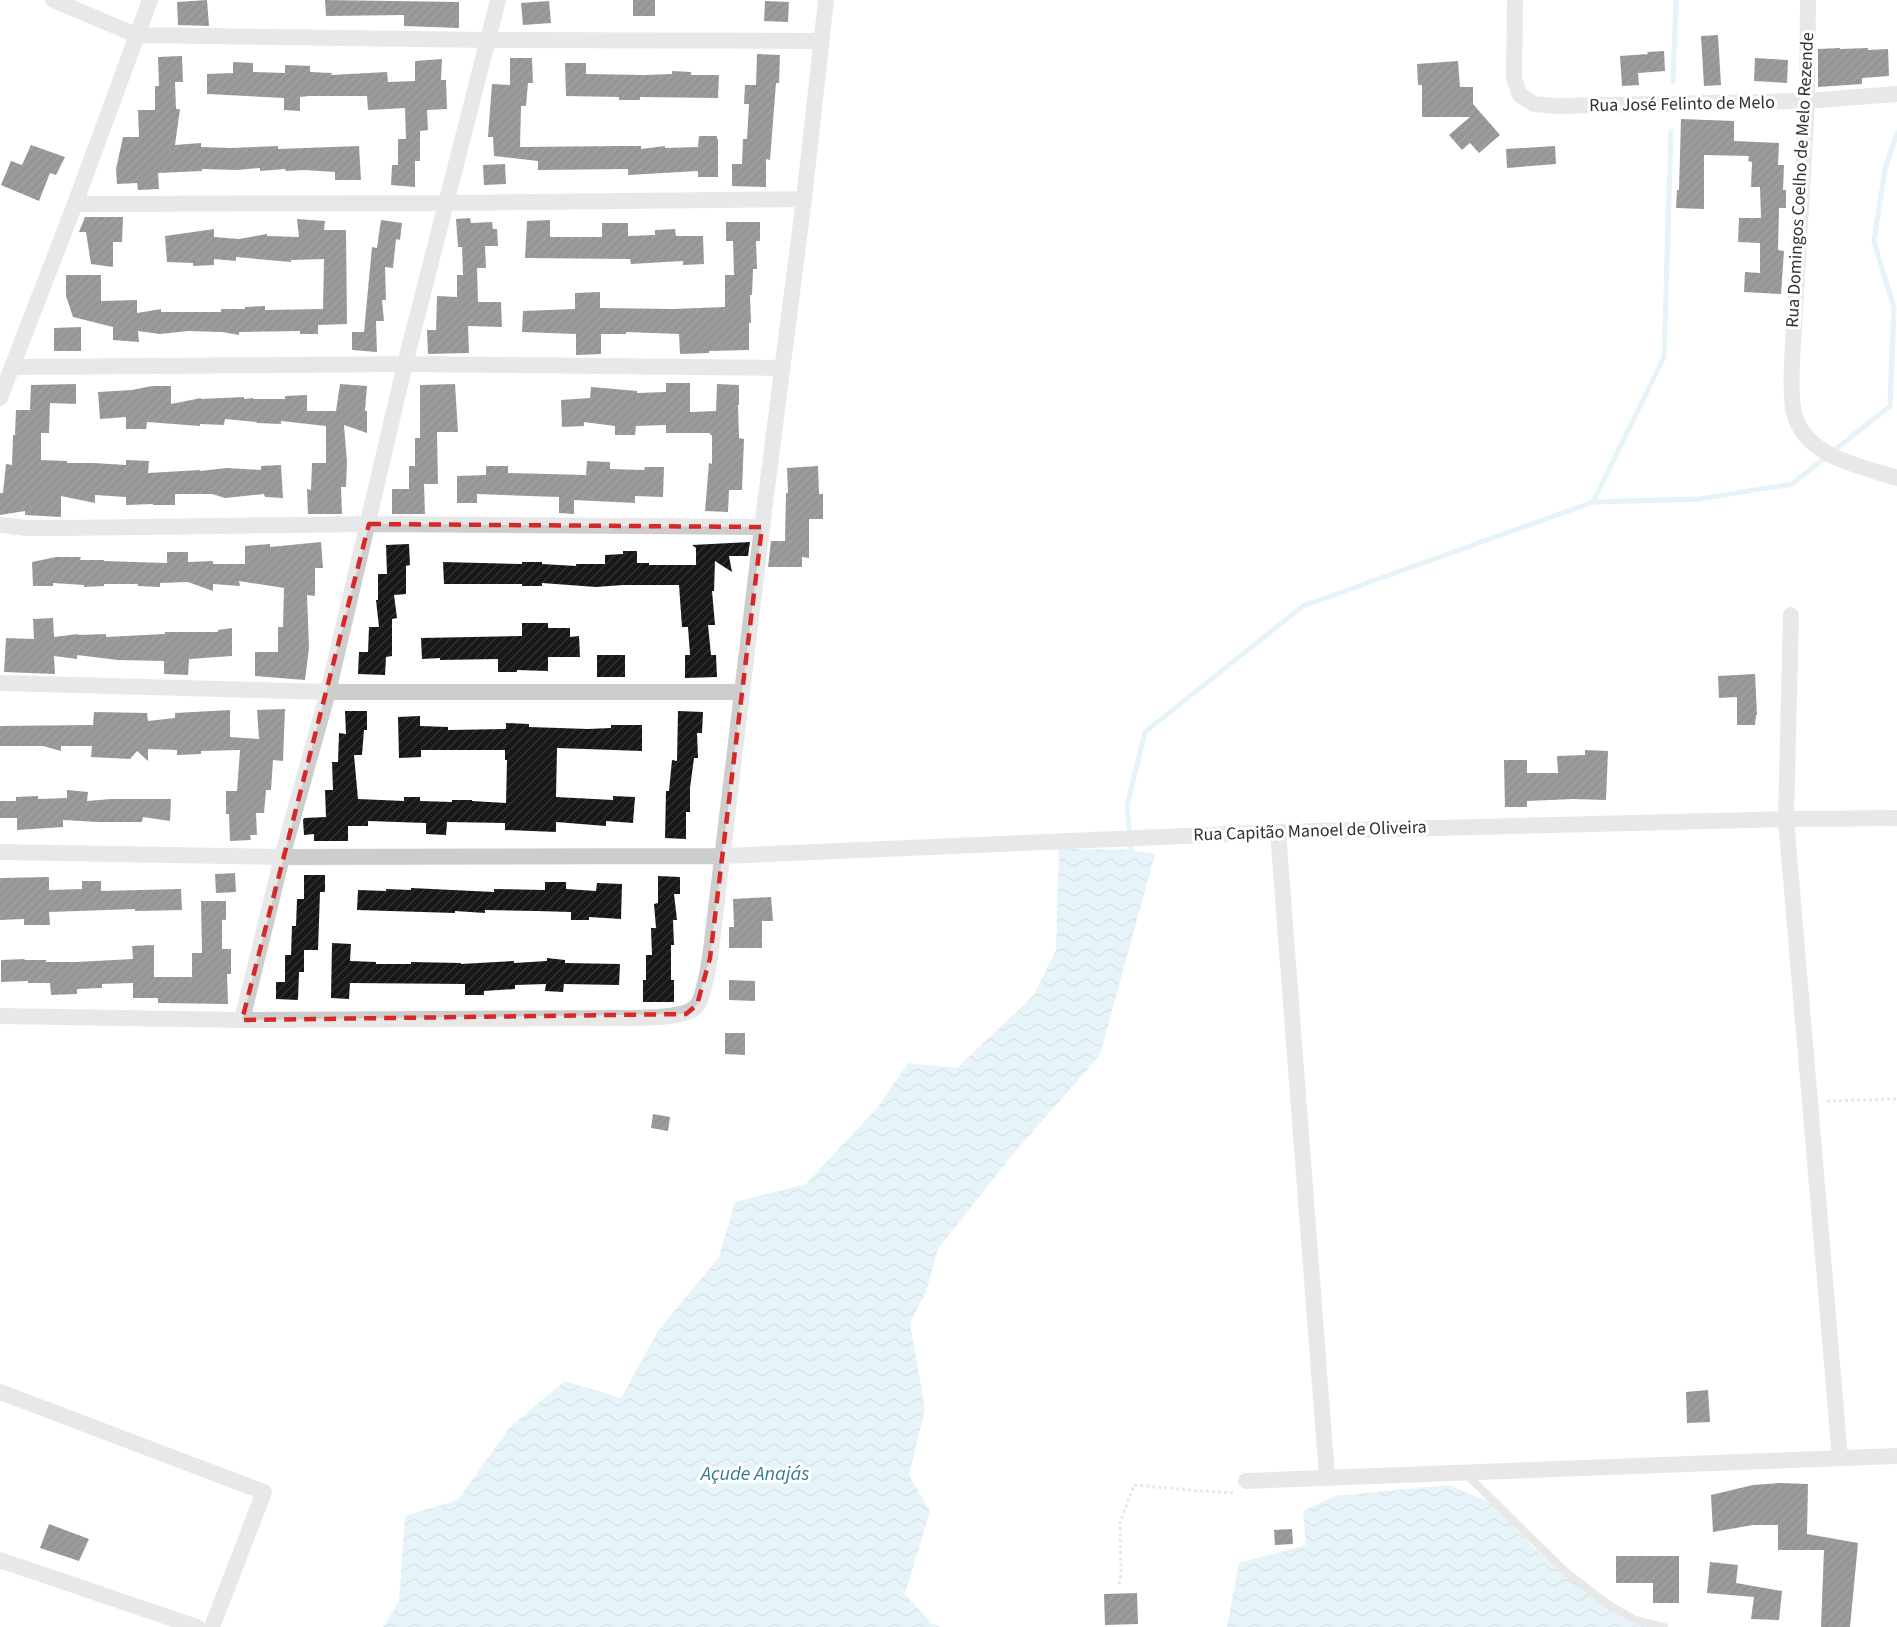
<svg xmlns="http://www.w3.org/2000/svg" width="1897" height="1627" font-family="'Source Sans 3',sans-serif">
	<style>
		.water { fill: url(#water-waves) }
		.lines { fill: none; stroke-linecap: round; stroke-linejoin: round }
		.stream { stroke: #c8e5ef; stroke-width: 5 }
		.building { fill: url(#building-hatch) }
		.path { stroke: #cdcdcd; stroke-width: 3; stroke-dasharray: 3 3; stroke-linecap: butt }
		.service { stroke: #cdcdcd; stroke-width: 8 }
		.minor { stroke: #cdcdcd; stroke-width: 16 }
		.marked { fill: none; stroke: #d62828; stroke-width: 4.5; stroke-dasharray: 12 8; stroke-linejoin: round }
		.labels { text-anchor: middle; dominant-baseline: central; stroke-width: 6; stroke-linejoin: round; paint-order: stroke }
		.street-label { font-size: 18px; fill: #303030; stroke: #fff }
		.water-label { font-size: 20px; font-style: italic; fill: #347b93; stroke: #fff }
	</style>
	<defs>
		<pattern id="water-waves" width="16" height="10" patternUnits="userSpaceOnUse" patternTransform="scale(1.5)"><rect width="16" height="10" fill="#c8e5ef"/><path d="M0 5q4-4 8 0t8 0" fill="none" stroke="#acc5cd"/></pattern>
		<pattern id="building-hatch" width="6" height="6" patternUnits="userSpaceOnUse" patternTransform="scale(1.5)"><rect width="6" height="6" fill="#171717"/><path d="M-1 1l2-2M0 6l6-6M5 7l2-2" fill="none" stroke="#303030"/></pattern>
	</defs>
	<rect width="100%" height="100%" fill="#fff"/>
	<!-- water -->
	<path class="water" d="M 1059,849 L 1131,850 L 1155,854 L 1100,1055 L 1013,1154 L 938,1249 L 926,1292 L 910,1323 L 925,1409 L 909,1475 L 930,1511 L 905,1594 L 932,1624 L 941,1627 L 383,1627 L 399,1602 L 405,1516 L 458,1500 L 510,1427 L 565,1381 L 621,1398 L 658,1331 L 719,1257 L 735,1202 L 806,1184 L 877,1108 L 908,1063 L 957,1068 L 1034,995 L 1056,950 Z
		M 1449,1485 L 1492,1503 L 1533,1547 L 1606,1605 L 1645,1627 L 1227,1627 L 1239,1563 L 1306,1545 L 1303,1511 L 1335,1496 Z"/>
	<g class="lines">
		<!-- stream -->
		<path class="stream" d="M 1673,81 L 1676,0
			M 1593,502 L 1699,499 L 1792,484 L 1890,406 L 1894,308 L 1874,241 L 1885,169 L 1897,133
			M 1131,850 L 1127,806 L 1145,732 L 1303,606 L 1593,502 L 1664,357 L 1671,131"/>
	</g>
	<!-- building -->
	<path class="building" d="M 207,0 L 209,26 L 178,25 L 177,2 Z
		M 325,0 L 459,2 L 459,28 L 404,26 L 404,15 L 326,16 Z
		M 633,0 L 655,0 L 655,16 L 633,16 Z
		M 549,1 L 551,23 L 523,25 L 521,3 Z
		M 765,1 L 789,2 L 788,22 L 764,21 Z
		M 1718,35 L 1721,85 L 1704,86 L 1701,36 Z
		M 1840,48 L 1840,49 L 1868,48 L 1868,50 L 1888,49 L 1889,76 L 1862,78 L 1862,84 L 1818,87 L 1818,49 Z
		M 1664,51 L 1665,71 L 1638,73 L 1639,85 L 1622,86 L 1620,56 L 1648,54 L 1647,52 Z
		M 757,54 L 780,55 L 779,83 L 776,83 L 770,160 L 766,159 L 766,187 L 732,186 L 732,164 L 742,164 L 743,139 L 747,139 L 749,104 L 744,104 L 745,85 L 756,85 Z
		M 182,56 L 183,82 L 175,82 L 176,109 L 180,109 L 175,145 L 201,143 L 201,147 L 230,148 L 278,146 L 278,149 L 359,146 L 361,180 L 335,180 L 335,172 L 304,170 L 286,171 L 285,169 L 260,171 L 260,168 L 237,170 L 202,169 L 202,171 L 158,173 L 159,189 L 138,190 L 137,183 L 117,184 L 116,169 L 123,137 L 139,137 L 138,110 L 155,110 L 155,86 L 159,86 L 158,57 Z
		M 510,58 L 532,58 L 533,83 L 528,83 L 526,106 L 521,106 L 520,147 L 621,146 L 641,146 L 641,149 L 665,146 L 665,148 L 698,147 L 699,136 L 717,136 L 717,139 L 718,139 L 718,177 L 698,177 L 698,171 L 628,175 L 628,169 L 538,170 L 538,161 L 494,156 L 493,137 L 488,137 L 492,84 L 510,85 Z
		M 1755,58 L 1788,60 L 1787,83 L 1754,81 Z
		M 442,59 L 441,80 L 446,80 L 447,109 L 427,110 L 428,130 L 420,131 L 420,161 L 415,161 L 415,187 L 391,185 L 392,165 L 398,165 L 398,139 L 406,139 L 405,108 L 368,110 L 367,96 L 309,96 L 300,97 L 300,111 L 284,110 L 284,98 L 207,94 L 207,74 L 233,73 L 233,62 L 253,63 L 253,72 L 285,73 L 285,65 L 310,66 L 310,72 L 332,73 L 331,75 L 387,72 L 388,82 L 415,81 L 415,61 Z
		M 1458,61 L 1460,87 L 1473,87 L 1473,104 L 1500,135 L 1479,153 L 1470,143 L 1462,150 L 1449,135 L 1470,117 L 1422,117 L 1422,85 L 1418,85 L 1417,64 Z
		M 565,63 L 586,63 L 586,74 L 645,75 L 672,74 L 672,71 L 691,72 L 691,75 L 719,75 L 718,98 L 640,97 L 640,100 L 619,100 L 619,97 L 566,96 Z
		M 1681,119 L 1734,121 L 1734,141 L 1779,143 L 1778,165 L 1784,165 L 1783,190 L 1786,190 L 1786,208 L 1779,208 L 1778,250 L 1784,251 L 1781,294 L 1744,292 L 1745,272 L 1760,273 L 1760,243 L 1738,242 L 1739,218 L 1761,218 L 1760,187 L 1751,187 L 1752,162 L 1748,161 L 1749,156 L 1704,155 L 1704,209 L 1676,208 L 1677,190 L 1679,190 Z
		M 31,145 L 65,157 L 56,175 L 50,173 L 39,201 L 1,185 L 11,161 L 22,165 Z
		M 1555,146 L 1556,164 L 1507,168 L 1506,149 Z
		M 505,164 L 506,184 L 484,185 L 483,165 Z
		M 85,217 L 123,217 L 122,242 L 113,242 L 113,267 L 91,264 L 86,232 L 79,232 Z
		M 470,218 L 471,223 L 492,222 L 493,229 L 497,229 L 498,246 L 485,246 L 486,268 L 477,268 L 478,302 L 501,302 L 502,327 L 468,326 L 469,353 L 428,354 L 427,330 L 436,330 L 437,296 L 457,297 L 457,275 L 463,275 L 462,247 L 458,247 L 456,219 Z
		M 297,219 L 325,221 L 324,230 L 346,230 L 347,324 L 318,325 L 318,334 L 300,334 L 300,331 L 239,332 L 239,335 L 222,332 L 188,331 L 160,334 L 138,331 L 139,342 L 113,340 L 113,327 L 73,317 L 66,296 L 66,275 L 101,275 L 101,301 L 137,300 L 137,313 L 161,309 L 161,312 L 221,312 L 221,309 L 245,309 L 245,307 L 265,306 L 265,310 L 323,309 L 324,259 L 291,260 L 291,262 L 236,257 L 236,261 L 214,259 L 214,265 L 193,266 L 193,263 L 167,262 L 165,236 L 214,229 L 214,237 L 239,239 L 267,234 L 267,236 L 299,237 Z
		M 381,220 L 402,223 L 400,240 L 396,239 L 393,268 L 385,267 L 386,300 L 382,300 L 384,321 L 376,321 L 377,352 L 352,350 L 352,332 L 364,332 L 372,247 L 377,248 Z
		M 550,220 L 550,237 L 602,237 L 602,223 L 628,223 L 628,236 L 655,235 L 655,230 L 675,229 L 676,236 L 703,236 L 704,264 L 683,265 L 683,261 L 631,264 L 630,259 L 525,258 L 527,221 Z
		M 726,222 L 760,222 L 760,241 L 756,241 L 757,269 L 753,269 L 752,295 L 750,295 L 751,323 L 749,323 L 749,350 L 709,351 L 709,353 L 680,354 L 679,334 L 626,332 L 626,334 L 601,334 L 601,354 L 576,355 L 576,334 L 522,332 L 523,311 L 575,309 L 575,293 L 600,292 L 600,308 L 673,309 L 725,307 L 725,275 L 734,275 L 733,241 L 726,241 Z
		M 81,327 L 81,351 L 54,351 L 54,328 Z
		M 666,383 L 690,383 L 690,412 L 716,411 L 717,384 L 739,385 L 739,405 L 738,405 L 739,438 L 744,439 L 742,490 L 729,490 L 728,512 L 705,511 L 709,463 L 712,464 L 712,435 L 710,435 L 710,433 L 666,433 L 666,425 L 636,426 L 635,435 L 615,435 L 615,426 L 584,422 L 584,426 L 562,427 L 561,400 L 590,398 L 591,387 L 637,391 L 637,393 L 666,392 Z
		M 76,384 L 76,404 L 50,403 L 49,433 L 41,433 L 41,460 L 67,461 L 67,463 L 94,463 L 126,465 L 126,460 L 149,461 L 148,473 L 200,470 L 200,471 L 227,468 L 261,470 L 261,466 L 281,465 L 283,498 L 265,497 L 264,494 L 225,498 L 212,494 L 175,494 L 175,505 L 153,505 L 153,504 L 126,505 L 126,497 L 95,495 L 95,503 L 61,496 L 61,517 L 25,515 L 25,511 L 0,515 L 0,493 L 3,493 L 6,464 L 12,465 L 13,435 L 15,435 L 16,410 L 30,410 L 31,385 Z
		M 340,384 L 367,386 L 365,411 L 367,411 L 367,433 L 344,425 L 347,462 L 346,487 L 341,487 L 342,514 L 308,514 L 307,489 L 311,490 L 312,463 L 326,463 L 326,426 L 281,421 L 281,424 L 257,423 L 257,422 L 225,419 L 224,425 L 200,424 L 200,426 L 147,422 L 146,429 L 126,429 L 126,417 L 100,419 L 98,392 L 132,390 L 152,386 L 171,386 L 171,404 L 201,398 L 201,399 L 244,397 L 244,399 L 253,398 L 253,399 L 285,399 L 285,396 L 307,395 L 307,411 L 336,411 Z
		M 455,384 L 458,432 L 437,432 L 438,484 L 424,484 L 425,514 L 392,514 L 392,489 L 409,489 L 409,466 L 415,466 L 415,438 L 420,438 L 420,385 Z
		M 587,461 L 610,462 L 610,469 L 644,470 L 645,467 L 664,467 L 663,497 L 635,496 L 635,503 L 574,500 L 574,514 L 559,513 L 559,497 L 477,494 L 477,503 L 457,503 L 457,476 L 486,475 L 486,466 L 508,466 L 508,473 L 586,475 Z
		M 818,466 L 819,494 L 823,494 L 823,519 L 809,519 L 809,558 L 802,557 L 802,567 L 768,567 L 771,541 L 785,541 L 786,493 L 788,493 L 787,468 Z
		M 321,542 L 323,568 L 315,568 L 315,596 L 307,595 L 309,648 L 305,680 L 255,676 L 255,652 L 278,652 L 278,627 L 283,627 L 284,588 L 239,581 L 240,586 L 213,584 L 213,591 L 188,582 L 160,583 L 160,587 L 138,586 L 138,584 L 104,584 L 104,586 L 84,587 L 84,585 L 53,583 L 53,586 L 33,586 L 32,562 L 56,557 L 81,557 L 80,560 L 104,560 L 104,561 L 167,563 L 167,552 L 188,552 L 188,562 L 213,561 L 213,564 L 245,564 L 245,546 L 270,544 L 270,547 Z
		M 750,542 L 748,556 L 729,556 L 732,572 L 715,561 L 714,591 L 712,591 L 715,625 L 708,625 L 711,655 L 716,655 L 717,677 L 685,678 L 685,655 L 690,655 L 688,627 L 682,627 L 679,585 L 623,585 L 596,587 L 542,583 L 542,586 L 522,586 L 522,584 L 444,584 L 443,562 L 522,564 L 522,562 L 542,562 L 542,564 L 576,566 L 576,564 L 605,564 L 605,555 L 623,554 L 623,551 L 637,551 L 637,563 L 649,563 L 649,565 L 696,565 L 696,548 L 692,545 Z
		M 409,544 L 410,565 L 406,566 L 406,594 L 394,595 L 397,618 L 392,619 L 392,656 L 386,657 L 385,675 L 358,674 L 359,652 L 368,652 L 369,627 L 379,627 L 376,600 L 378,600 L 378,574 L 387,574 L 386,545 Z
		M 53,618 L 54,637 L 78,634 L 78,635 L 106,634 L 106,637 L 165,634 L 165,632 L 218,632 L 218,630 L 232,628 L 232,656 L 189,659 L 188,675 L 164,674 L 164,661 L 118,660 L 77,655 L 77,659 L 54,656 L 55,674 L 4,672 L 6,638 L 34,639 L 33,619 Z
		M 522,623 L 548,623 L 548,628 L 570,628 L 570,637 L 579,636 L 580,657 L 548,657 L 548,671 L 517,670 L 517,672 L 498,672 L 498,659 L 440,660 L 440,658 L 422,659 L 421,638 L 522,636 Z
		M 597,655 L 625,655 L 625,677 L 597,677 Z
		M 1755,674 L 1757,715 L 1756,715 L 1755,725 L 1737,725 L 1737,697 L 1719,698 L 1718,676 Z
		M 285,709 L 283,761 L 273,760 L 271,790 L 266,790 L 264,813 L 256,813 L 257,835 L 250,835 L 251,840 L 230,841 L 229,814 L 226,814 L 226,791 L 237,791 L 240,750 L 201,751 L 201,754 L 177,755 L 177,750 L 148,749 L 148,761 L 137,751 L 130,759 L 91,757 L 92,746 L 61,746 L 61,751 L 43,746 L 0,746 L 0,726 L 93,725 L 94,712 L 147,713 L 148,721 L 175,718 L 175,713 L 230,710 L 230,737 L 259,739 L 257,710 Z
		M 345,711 L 367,711 L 367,730 L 364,730 L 362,755 L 354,755 L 358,799 L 404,801 L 404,797 L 420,797 L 420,801 L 452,802 L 452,800 L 472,800 L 472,801 L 506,803 L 507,760 L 505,760 L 505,750 L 421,750 L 421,757 L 399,758 L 398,717 L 420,716 L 420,726 L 448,727 L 448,730 L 506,729 L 506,723 L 529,724 L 529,727 L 588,729 L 611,728 L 611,725 L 642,725 L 642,751 L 557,748 L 556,797 L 613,800 L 613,796 L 635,797 L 633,823 L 606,821 L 606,826 L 556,822 L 556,832 L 505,830 L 505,823 L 447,822 L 446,835 L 426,834 L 426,823 L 368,821 L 368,826 L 348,826 L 348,841 L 314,841 L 314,834 L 304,835 L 303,820 L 304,818 L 326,817 L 325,790 L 333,790 L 332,762 L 338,762 L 339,733 L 346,734 Z
		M 678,711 L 703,712 L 702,733 L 697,733 L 698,758 L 694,758 L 690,788 L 690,812 L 686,812 L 686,839 L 665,838 L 666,791 L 669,791 L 672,760 L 677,761 Z
		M 1585,750 L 1608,751 L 1606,800 L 1573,799 L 1527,801 L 1527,807 L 1505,807 L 1504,760 L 1527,760 L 1527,773 L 1558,773 L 1557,756 L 1585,755 Z
		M 67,790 L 88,792 L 87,801 L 111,799 L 171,799 L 170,821 L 143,817 L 142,822 L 98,822 L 63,820 L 63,827 L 17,830 L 17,818 L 0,818 L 0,801 L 16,801 L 16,797 L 38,796 L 38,799 L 67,798 Z
		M 235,873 L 236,892 L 216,893 L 215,874 Z
		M 304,875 L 325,875 L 325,892 L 320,892 L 318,950 L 304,950 L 304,972 L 299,972 L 298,1000 L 276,999 L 276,982 L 285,982 L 285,955 L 291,955 L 292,926 L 296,926 L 297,899 L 304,899 Z
		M 658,876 L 680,877 L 680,894 L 674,894 L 677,920 L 673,920 L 674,945 L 671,945 L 671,980 L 674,980 L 674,1002 L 643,1002 L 643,980 L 646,980 L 646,955 L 652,955 L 651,928 L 656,928 L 654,904 L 658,903 Z
		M 49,877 L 49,890 L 82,889 L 82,881 L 101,881 L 101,891 L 181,889 L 182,910 L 135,911 L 135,909 L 49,912 L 50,925 L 24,925 L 24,919 L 0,920 L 0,878 Z
		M 545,882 L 566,882 L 566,889 L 596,891 L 597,883 L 622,884 L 621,919 L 589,917 L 589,920 L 571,920 L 571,912 L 537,911 L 485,910 L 485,913 L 455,911 L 455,913 L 357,910 L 358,890 L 386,891 L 386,889 L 411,890 L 411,888 L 494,892 L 494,889 L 545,890 Z
		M 771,897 L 773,921 L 762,921 L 762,948 L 729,948 L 729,927 L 734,927 L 733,899 Z
		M 201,901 L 226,901 L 226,920 L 222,920 L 222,949 L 231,949 L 231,974 L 227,974 L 228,1004 L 158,1003 L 158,998 L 133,998 L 133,983 L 102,984 L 102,988 L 77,989 L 77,994 L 51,995 L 50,983 L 28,983 L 28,981 L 1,982 L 1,960 L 24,959 L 25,960 L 46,960 L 46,962 L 76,962 L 133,959 L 132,946 L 154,945 L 154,977 L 192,977 L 192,953 L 202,953 Z
		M 332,943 L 351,944 L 350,961 L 376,962 L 376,964 L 411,964 L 411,962 L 461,963 L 461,964 L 514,961 L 514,963 L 547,961 L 547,958 L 565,960 L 565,963 L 620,964 L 619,985 L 564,984 L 563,992 L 545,991 L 546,984 L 515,985 L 515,989 L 484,991 L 484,995 L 465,995 L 465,984 L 350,983 L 349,999 L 331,998 Z
		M 729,980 L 755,981 L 755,1001 L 729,1000 Z
		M 725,1033 L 745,1033 L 745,1055 L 725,1054 Z
		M 653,1114 L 670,1117 L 668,1131 L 651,1128 Z
		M 1708,1390 L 1710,1422 L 1687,1423 L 1686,1392 Z
		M 1780,1483 L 1808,1484 L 1807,1534 L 1858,1543 L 1850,1627 L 1821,1627 L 1824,1550 L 1778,1550 L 1778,1525 L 1753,1525 L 1713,1532 L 1711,1495 L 1753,1485 Z
		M 49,1524 L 89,1539 L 79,1561 L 40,1548 Z
		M 1292,1529 L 1293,1544 L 1275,1545 L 1274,1530 Z
		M 1616,1556 L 1679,1556 L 1679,1603 L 1653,1603 L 1653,1583 L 1616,1583 Z
		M 1710,1562 L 1738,1565 L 1736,1583 L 1782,1591 L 1779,1620 L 1751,1619 L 1754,1597 L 1707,1593 Z
		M 1137,1593 L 1138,1624 L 1105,1625 L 1104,1594 Z"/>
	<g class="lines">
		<!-- path -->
		<path class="path" d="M 1827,1101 L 1897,1099
			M 1119,1584 L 1121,1575 L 1120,1523 L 1134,1485 L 1201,1491 L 1234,1493"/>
		<!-- service -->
		<path class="service" d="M 1465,1473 L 1566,1572 L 1606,1603 L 1635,1620 L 1664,1627"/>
		<!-- minor -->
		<path class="minor" d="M 53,0 L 136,35 L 487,40 L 821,41
			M 1515,0 L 1514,78 L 1520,95 L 1534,104 L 1558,106 L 1807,101 L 1897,94
			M 1808,0 L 1807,101 L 1792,361 C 1792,378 1790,396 1794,413 C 1805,457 1860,466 1897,478
			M 75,204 L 445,203 L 804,199
			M 12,367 L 405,364 L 783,368
			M 0,398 L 75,204 L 150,0
			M 0,525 L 27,528 L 63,528 L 369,524 L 762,527
			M 1791,615 L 1786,819 L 1840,1458
			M 0,683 L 328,692 L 742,692
			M 1278,832 L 1327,1477
			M 0,852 L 282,857 L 723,856 L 1278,832 L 1786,819 L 1897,818
			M 0,1016 L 242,1020 L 607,1018 C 627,1017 688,1022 698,1004 C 705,991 707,973 710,958 L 762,527 L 804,199 L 826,0
			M 242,1020 L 282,857 L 328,692 L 405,364 L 498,0
			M 0,1392 L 264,1492 L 212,1627
			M 1246,1481 L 1897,1456
			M 0,1560 L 197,1627"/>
	</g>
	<!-- marked area -->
	<path d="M0 0H1897V1627H0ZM 369,524 L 762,527 L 710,958 L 697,1005 L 686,1014 L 242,1020 Z" fill="#fff" fill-opacity=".55" fill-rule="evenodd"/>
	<path class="marked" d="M 369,524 L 762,527 L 710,958 L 697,1005 L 686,1014 L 242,1020 Z"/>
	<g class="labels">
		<!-- street labels -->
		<g class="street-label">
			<text transform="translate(1682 104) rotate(-1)">Rua José Felinto de Melo</text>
			<text transform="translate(1800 180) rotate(-87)">Rua Domingos Coelho de Melo Rezende</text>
			<text transform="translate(1310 831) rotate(-2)">Rua Capitão Manoel de Oliveira</text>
		</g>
		<!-- water labels -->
		<g class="water-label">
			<text x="755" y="1474">Açude Anajás</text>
		</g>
	</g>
</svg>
